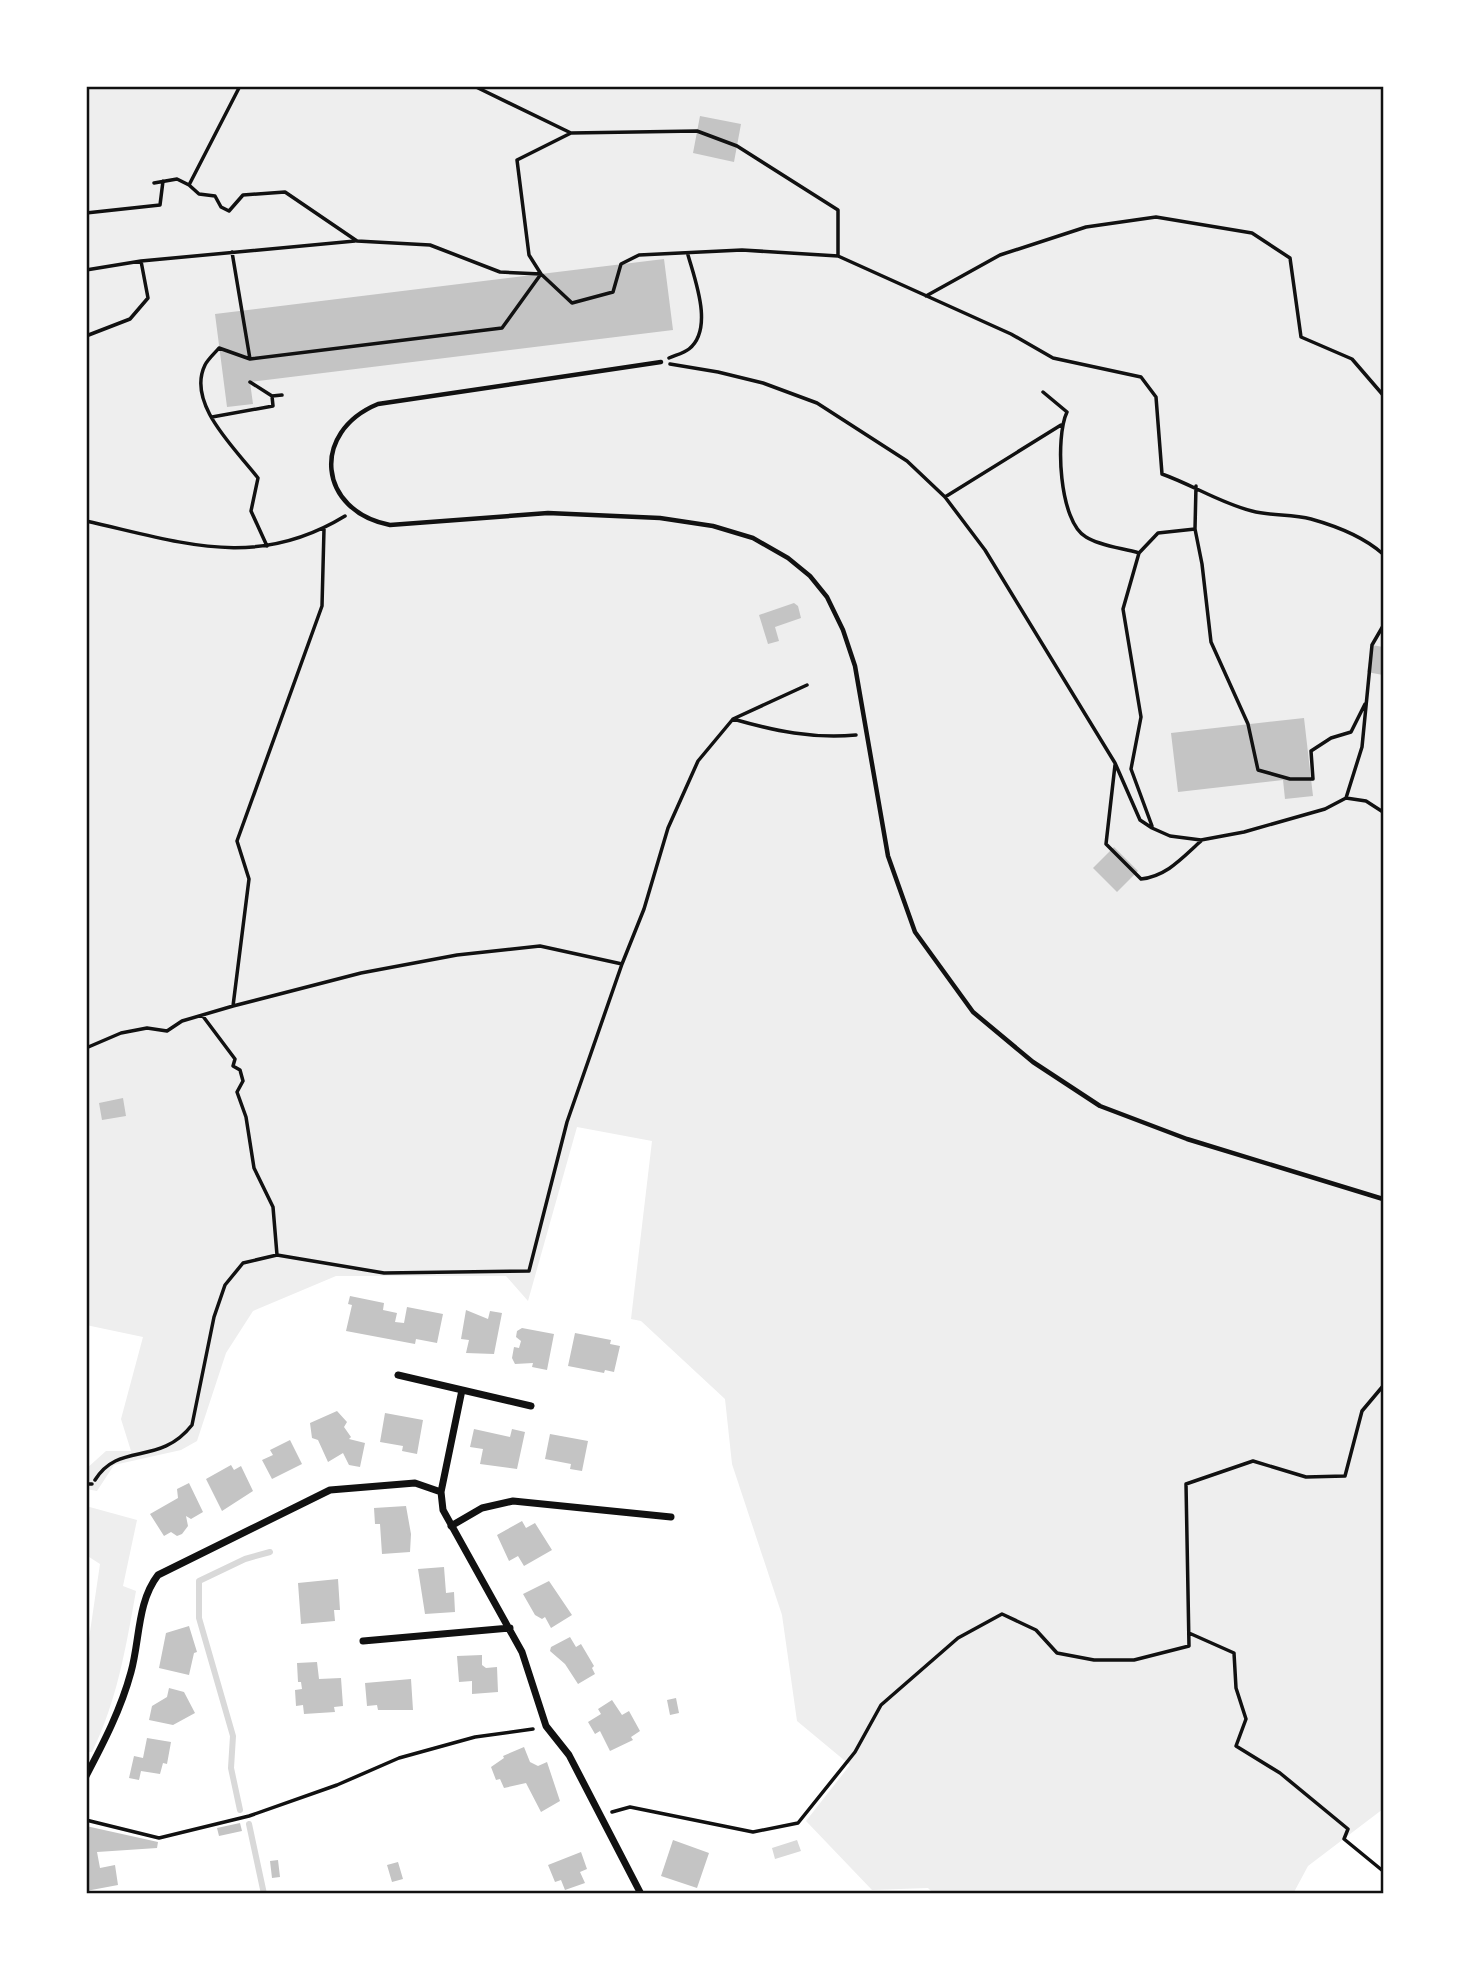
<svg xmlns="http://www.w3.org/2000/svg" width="1469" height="1980" font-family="Roboto,sans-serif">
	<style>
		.green { fill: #eee }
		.water { fill: #d9d9d9 }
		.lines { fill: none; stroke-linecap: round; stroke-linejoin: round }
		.stream { stroke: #d9d9d9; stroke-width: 6 }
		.building { fill: #c4c4c4 }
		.path { stroke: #111; stroke-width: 3.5 }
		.service { stroke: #111; stroke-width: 4.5 }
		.minor { stroke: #111; stroke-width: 7 }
		.neatline { fill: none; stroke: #111; stroke-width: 2.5 }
	</style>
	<rect width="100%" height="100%" fill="#fff"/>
	<!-- green -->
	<path class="green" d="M 86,86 L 1383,86 L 1383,1809 L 1308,1866 L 1293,1894 L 934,1894 L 928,1888 L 872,1890 L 806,1821 L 850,1765 L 797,1721 L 782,1615 L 732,1464 L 725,1399 L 641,1321 L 631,1319 L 652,1141 L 577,1127 L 528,1301 L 506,1276 L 336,1276 L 253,1311 L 226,1353 L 197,1441 L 181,1450 L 114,1465 L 97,1491 L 86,1489 L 86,1469 L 106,1451 L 131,1451 L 121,1419 L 143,1337 L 86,1325 Z
		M 86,1506 L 137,1520 L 123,1586 L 136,1591 C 126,1647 117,1701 92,1752 L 86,1752 L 86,1659 L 100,1564 L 86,1555 Z"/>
	<!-- water -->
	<path class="water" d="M 797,1840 L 801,1851 L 775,1859 L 772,1848 Z"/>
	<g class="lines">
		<!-- stream -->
		<path class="stream" d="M 240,1810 L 231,1768 L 233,1736 L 199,1618 L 199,1581 L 245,1559 L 270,1552
			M 249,1824 L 264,1894"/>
	</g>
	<!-- building -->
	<path class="building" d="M 700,116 L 741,124 L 734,162 L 693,153 Z
		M 664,259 L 673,330 L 250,382 L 253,404 L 227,407 L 215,314 Z
		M 794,603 L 798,606 L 801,618 L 775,627 L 779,641 L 768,644 L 759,615 Z
		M 1372,645 L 1383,647 L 1383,675 L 1367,672 Z
		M 1304,718 L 1313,796 L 1285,799 L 1283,780 L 1178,792 L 1171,733 Z
		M 1114,847 L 1138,871 L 1117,892 L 1093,868 Z
		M 123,1098 L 126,1116 L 102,1120 L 99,1103 Z
		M 350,1296 L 384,1303 L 383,1310 L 397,1313 L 395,1322 L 404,1323 L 407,1307 L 443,1314 L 437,1343 L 416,1339 L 415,1344 L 346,1331 L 352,1305 L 348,1304 Z
		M 466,1310 L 488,1319 L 490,1311 L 502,1313 L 494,1354 L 466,1353 L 469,1340 L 461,1339 Z
		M 522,1328 L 554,1334 L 547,1370 L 532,1367 L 533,1363 L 515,1364 L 512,1358 L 514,1347 L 519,1348 L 521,1341 L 516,1337 L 517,1331 Z
		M 575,1333 L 611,1340 L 610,1344 L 620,1346 L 614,1372 L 605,1370 L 604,1373 L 568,1366 Z
		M 337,1411 L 347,1422 L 344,1427 L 351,1437 L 349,1439 L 365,1443 L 360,1467 L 349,1465 L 343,1453 L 328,1462 L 318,1440 L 312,1438 L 310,1423 Z
		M 385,1413 L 423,1420 L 417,1454 L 402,1451 L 403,1446 L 380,1442 Z
		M 474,1429 L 510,1437 L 512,1429 L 525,1432 L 517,1469 L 480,1464 L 483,1449 L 470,1447 Z
		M 550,1434 L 588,1441 L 582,1471 L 570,1469 L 571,1464 L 545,1459 Z
		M 290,1440 L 302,1464 L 272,1479 L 262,1460 L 273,1455 L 270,1450 Z
		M 231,1465 L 234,1470 L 241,1466 L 253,1491 L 222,1511 L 206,1479 Z
		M 189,1483 L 203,1512 L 191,1519 L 186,1516 L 188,1526 L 182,1534 L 177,1536 L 171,1532 L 164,1536 L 150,1514 L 178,1498 L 177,1489 Z
		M 406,1506 L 411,1534 L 410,1552 L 382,1554 L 380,1524 L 375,1524 L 374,1508 Z
		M 522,1521 L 526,1528 L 535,1523 L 552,1550 L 524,1566 L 518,1556 L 509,1561 L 497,1535 Z
		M 444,1567 L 446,1593 L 454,1592 L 455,1612 L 425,1614 L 418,1569 Z
		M 338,1579 L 340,1610 L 334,1610 L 335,1621 L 301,1624 L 298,1583 Z
		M 549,1581 L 572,1615 L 551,1628 L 545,1617 L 542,1619 L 535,1615 L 523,1594 Z
		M 189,1626 L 197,1652 L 194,1653 L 189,1675 L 159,1668 L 166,1633 Z
		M 570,1637 L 576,1647 L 581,1644 L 594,1666 L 592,1668 L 595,1674 L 578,1684 L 565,1664 L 550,1651 L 551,1647 Z
		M 482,1655 L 482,1665 L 486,1668 L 497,1667 L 498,1692 L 472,1694 L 472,1681 L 459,1682 L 457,1656 Z
		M 317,1662 L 319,1679 L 341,1678 L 343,1706 L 334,1707 L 335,1712 L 304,1714 L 303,1705 L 296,1706 L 295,1690 L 302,1689 L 301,1682 L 298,1682 L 297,1663 Z
		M 411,1679 L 413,1710 L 378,1710 L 377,1705 L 367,1706 L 365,1683 Z
		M 169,1688 L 184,1692 L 195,1713 L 173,1725 L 149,1720 L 152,1706 L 167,1697 Z
		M 676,1698 L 679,1713 L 670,1715 L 667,1700 Z
		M 612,1700 L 622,1715 L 629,1711 L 640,1731 L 631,1737 L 633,1740 L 610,1751 L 600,1731 L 595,1734 L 588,1722 L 601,1714 L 598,1709 Z
		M 147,1738 L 171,1742 L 167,1764 L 163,1763 L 160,1774 L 141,1771 L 139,1780 L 129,1778 L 134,1756 L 143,1758 Z
		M 524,1747 L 530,1762 L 538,1766 L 547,1762 L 560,1801 L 541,1812 L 526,1783 L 504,1788 L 500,1779 L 496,1780 L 491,1767 L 504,1758 L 503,1756 Z
		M 240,1823 L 242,1831 L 219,1836 L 217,1828 Z
		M 86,1826 L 158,1842 L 157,1848 L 97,1852 L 100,1868 L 115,1865 L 118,1885 L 86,1891 Z
		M 673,1840 L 709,1853 L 697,1888 L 661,1876 Z
		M 581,1852 L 587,1869 L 580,1872 L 585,1883 L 565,1890 L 561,1880 L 555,1882 L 548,1865 Z
		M 278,1860 L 280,1877 L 272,1878 L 270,1861 Z
		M 398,1862 L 403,1879 L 392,1882 L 387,1865 Z"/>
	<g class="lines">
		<!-- path -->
		<path class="path" d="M 474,86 L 571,133 L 697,131 L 737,146 L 838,210 L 838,256
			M 571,133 L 517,160 L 529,255 L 541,274 L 572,303 L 613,292 L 621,264 L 639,255 L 742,250 L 838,256 L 1011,334 L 1053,358 L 1141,377 L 1156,397 L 1162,474 C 1193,485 1220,503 1252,511 C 1271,516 1292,514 1311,519 C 1336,526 1364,537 1383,554
			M 154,183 L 177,179 L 189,185 L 240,86
			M 189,185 L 199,194 L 215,196 L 221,207 L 229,211 L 243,195 L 285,192 L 357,241 L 430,245 L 500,272 L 541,274
			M 86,213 L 160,205 L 163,181
			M 232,252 L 250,359
			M 141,261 L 355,241
			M 86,270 L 141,261 L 148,298 L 130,319 L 86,336
			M 926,296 L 1000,255 L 1086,227 L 1156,217 L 1252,233 L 1290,258 L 1301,337 L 1352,359 L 1383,395
			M 669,358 C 676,355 684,353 689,349 C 714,329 695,280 688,255
			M 670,364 L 718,372 L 763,383 L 817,403 L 907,461 L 945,497 L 985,550 L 1115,763 L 1140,820 L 1152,828 L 1170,836 L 1201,840 L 1244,832 L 1325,809 L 1346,798 L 1366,801 L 1383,812
			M 250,382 L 272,396 L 282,395
			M 1043,392 L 1067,412 C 1055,437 1059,522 1086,537 C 1100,546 1122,548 1139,553
			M 212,417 L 273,406 L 272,396
			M 1196,486 L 1195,529 L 1202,564 L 1211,642 L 1248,724 L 1258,770 L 1290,779 L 1313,779 L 1311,751 L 1331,738 L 1351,732 L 1365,704
			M 945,497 L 1061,425
			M 86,521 C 181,542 255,571 345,516
			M 267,546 L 251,511 L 258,478 C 236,449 186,404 205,365 C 208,359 215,353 219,348 L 250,359 L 502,328 L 541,274
			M 807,685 L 733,719 C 775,731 813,739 856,735
			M 1115,765 L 1106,844 L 1141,879 C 1167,876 1182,858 1201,841
			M 1346,798 L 1362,747 L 1372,645 L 1383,626
			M 1152,826 L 1131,769 L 1141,717 L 1123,609 L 1139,553 L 1158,533 L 1195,529
			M 233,1006 L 249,879 L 237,841 L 322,606 L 324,529
			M 202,1015 L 235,1059 L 233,1066 L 240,1070 L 243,1081 L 237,1092 L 246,1117 L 254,1168 L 273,1207 L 277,1255
			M 86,1048 L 121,1033 L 147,1028 L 167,1031 L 182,1021 L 233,1006 L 361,973 L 457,955 L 540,946 L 622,964
			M 95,1480 C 119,1441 159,1467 192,1425 L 214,1317 L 225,1285 L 243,1263 L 277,1255 L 384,1273 L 529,1271 L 567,1122 L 622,964 L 644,909 L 668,828 L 698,761 L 733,719
			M 86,1484 L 92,1484
			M 1189,1633 L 1234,1653 L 1236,1688 L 1246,1719 L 1236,1746 L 1280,1773 L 1348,1829 L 1344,1839 L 1383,1871
			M 612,1812 L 630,1807 L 753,1832 L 798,1823 L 855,1752 L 881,1705 L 958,1638 L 1002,1614 L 1036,1630 L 1057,1653 L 1094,1660 L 1134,1660 L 1189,1646 L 1186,1484 L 1253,1461 L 1306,1477 L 1345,1476 L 1362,1411 L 1383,1386
			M 86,1820 L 159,1838 L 249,1816 L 337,1785 L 399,1758 L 475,1737 L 533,1729"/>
		<!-- service -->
		<path class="service" d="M 661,362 L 378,404 C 310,432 318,511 390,525 L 548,513 L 660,518 L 713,526 L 753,538 L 788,558 L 810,576 L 827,597 L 843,630 L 855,666 L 888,856 L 915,932 L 973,1012 L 1033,1062 L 1100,1106 L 1187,1139 L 1383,1199"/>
		<!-- minor -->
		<path class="minor" d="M 398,1375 L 531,1406
			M 462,1390 L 441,1492 L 443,1510 L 522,1652 L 546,1726 L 569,1755 L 641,1894
			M 451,1526 L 482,1508 L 513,1501 L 671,1517
			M 363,1641 L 510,1628
			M 86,1776 C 104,1742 121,1709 131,1672 C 140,1640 137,1602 158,1575 L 330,1490 L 415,1483 L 441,1492"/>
	</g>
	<!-- border -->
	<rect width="1469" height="1980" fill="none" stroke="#ffffff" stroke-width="175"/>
	<rect x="88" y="88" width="1294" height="1804" class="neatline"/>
</svg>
